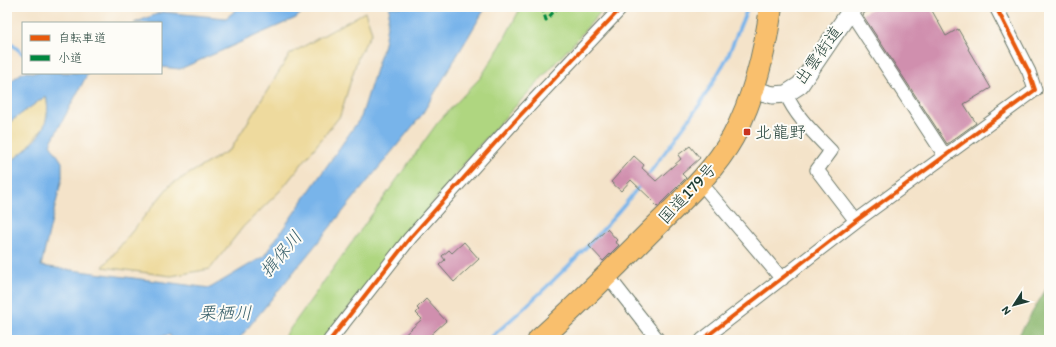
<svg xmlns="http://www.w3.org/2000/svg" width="1056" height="347" font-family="Itim,'Klee One',sans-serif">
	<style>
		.green { fill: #afd680; stroke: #678a5a }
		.forest { fill: #8bb76e; stroke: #557a51 }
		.sand { fill: #eeda9e; stroke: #868c69 }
		.water { fill: #78b4ea; stroke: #4c788f }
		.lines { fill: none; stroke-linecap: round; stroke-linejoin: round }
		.stream { stroke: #78b4ea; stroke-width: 3.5 }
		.building { fill: #d08fae }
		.minor-casing { stroke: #6a7768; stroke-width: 15 }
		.tertiary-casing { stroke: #6a7768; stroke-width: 19 }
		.trunk-casing { stroke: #6a7768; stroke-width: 24 }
		.minor { stroke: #fff; stroke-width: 13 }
		.tertiary { stroke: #fff; stroke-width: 17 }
		.trunk { stroke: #f9bf6d; stroke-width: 22 }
		.quiet { stroke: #00873e; stroke-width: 3; stroke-dasharray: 6 3; stroke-linecap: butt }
		.cycleway-casing { stroke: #fdfcf7; stroke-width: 6 }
		.cycleway { stroke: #e8590c; stroke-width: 4 }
		.poi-dot { fill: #c8321e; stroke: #fdfcf7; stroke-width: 1.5 }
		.labels { text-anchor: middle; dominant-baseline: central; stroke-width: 4; stroke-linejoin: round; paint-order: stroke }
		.street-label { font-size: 17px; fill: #1f3d34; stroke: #fdfcf7 }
		.poi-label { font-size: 17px; fill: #1f3d34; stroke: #fdfcf7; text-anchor: start }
		.water-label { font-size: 18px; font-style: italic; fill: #3a616b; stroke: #fdfcf7 }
	</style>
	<rect width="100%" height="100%" fill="#fdfcf7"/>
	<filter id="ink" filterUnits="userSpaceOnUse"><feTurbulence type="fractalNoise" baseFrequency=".025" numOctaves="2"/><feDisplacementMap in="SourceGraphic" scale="8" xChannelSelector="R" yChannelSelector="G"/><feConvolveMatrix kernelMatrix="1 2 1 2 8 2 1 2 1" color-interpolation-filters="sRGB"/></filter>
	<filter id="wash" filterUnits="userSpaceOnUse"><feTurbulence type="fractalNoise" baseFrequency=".012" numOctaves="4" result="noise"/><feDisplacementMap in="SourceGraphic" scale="16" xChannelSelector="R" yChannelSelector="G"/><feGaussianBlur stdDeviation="0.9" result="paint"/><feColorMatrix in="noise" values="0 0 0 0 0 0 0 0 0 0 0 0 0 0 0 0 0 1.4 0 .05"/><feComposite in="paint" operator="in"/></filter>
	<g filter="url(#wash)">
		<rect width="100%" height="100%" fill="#f4e3c9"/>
		<!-- green -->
		<path class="green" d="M 521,7 L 605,7 L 571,46 L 476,149 L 323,340 L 282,340 L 438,122 L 481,77 L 501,45 Z"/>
		<!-- forest -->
		<path class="forest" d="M 1049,284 L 1049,340 L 1017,340 L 1020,333 Z"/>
		<!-- sand -->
		<path class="sand" d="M 365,12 L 372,32 L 358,57 L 340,116 L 281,190 L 243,227 L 210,269 L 171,276 L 103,267 L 170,185 L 231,149 L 290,54 Z
			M 46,96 L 48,109 L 45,125 L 24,152 L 7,164 L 7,124 Z"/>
		<!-- water -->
		<path class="water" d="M 240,7 L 308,7 L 296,18 L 180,69 L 161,67 L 161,23 L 134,23 L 162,12 L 226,18 Z
			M 390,7 L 486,7 L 421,116 L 238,340 L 172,340 L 170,335 L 129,340 L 7,340 L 7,164 C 31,147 54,128 46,96 L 7,124 L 7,84 L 23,72 L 88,73 L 50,144 L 62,162 L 62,178 L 41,266 L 210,288 L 264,256 L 361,117 L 384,44 Z"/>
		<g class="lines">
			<!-- stream -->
			<path class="stream" d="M 7,40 L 23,54
				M 646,178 L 700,104 L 727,58 L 748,7
				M 488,340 C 543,292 596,242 641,184"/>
		</g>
		<g id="blocks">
			<!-- building -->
			<path class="building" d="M 875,7 L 930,7 L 946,36 L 958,29 L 969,48 L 968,49 L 991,88 L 964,104 L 976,123 L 947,144 L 862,14 Z
				M 690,146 L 700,158 L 682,174 L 686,178 L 657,207 L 652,202 L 653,201 L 631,180 L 621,191 L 611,182 L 634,156 L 644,165 L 642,168 L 656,181 L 681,159 L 678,155 Z
				M 607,229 L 617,240 L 615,242 L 619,245 L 603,261 L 589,246 Z
				M 464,242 L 479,259 L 454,282 L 439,265 L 445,260 L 442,256 L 449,250 L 452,253 Z
				M 426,299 L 446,321 L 425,340 L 399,340 L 422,319 L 416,313 L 419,310 L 417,308 Z"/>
		</g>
	</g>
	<g filter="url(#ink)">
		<use href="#blocks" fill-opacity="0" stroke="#6a7768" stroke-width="1"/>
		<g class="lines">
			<defs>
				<path id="minor" d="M 850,11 L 945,156
					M 786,94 C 796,117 814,133 831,151 L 817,170 L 856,221
					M 700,182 L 782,279
					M 607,275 L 658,340
					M 330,340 L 410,238 L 513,123 L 622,7
					M 702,340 L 856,221 L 1035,90 L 1029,72 L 996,7"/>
				<path id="tertiary" d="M 754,90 L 773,95 L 786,94 L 800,85 L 853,7"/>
				<path id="trunk" d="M 539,340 C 578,305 615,267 652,230 C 681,201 713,173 733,137 C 755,96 765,52 771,7"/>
			</defs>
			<!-- minor casing -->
			<use href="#minor" class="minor-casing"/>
			<!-- tertiary casing -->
			<use href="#tertiary" class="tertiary-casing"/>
			<!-- trunk casing -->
			<use href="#trunk" class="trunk-casing"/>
			<!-- minor -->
			<use href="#minor" class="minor"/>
			<!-- tertiary -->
			<use href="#tertiary" class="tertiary"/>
			<!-- trunk -->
			<use href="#trunk" class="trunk"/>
			<!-- quiet -->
			<path class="quiet" d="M 542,7 L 546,20 L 558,7"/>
			<defs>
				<path id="cycleway" d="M 330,340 L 410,238 L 513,123 L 622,7
					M 702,340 L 856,221 L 1035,90 L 1029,72 L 996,7"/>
			</defs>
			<!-- cycleway casing -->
			<use href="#cycleway" class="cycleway-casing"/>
			<!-- cycleway -->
			<use href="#cycleway" class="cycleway"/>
		</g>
	</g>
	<!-- markers -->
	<rect class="poi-dot" x="743" y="128" width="8" height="8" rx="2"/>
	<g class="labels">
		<!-- street labels -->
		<g class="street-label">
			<text transform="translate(818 55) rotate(-54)">出雲街道</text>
			<text transform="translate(687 193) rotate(-47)">国道179号</text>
		</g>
		<!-- poi labels -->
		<g class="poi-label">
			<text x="755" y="132">北龍野</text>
		</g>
		<!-- water labels -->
		<g class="water-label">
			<text transform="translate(281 254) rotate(-50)">揖保川</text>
			<text x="225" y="313">栗栖川</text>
		</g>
	</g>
	<!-- margin -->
	<rect width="1056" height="347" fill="none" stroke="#fdfcf7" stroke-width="24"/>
	<!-- legend -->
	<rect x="22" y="22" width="140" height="52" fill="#fdfcf7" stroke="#a4b0a9"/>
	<rect x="30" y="35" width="20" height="6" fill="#e8590c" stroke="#a4b0a9"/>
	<text x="58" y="42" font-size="12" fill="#1f3d34">自転車道</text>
	<rect x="30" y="55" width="20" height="6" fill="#00873e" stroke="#a4b0a9"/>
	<text x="58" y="62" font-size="12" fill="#1f3d34">小道</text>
	<!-- north arrow -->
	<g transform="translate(1014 305) rotate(234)" stroke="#fdfcf7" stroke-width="3" paint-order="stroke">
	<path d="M0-3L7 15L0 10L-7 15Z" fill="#1f3d34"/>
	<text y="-6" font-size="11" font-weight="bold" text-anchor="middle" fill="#1f3d34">N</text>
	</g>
</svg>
